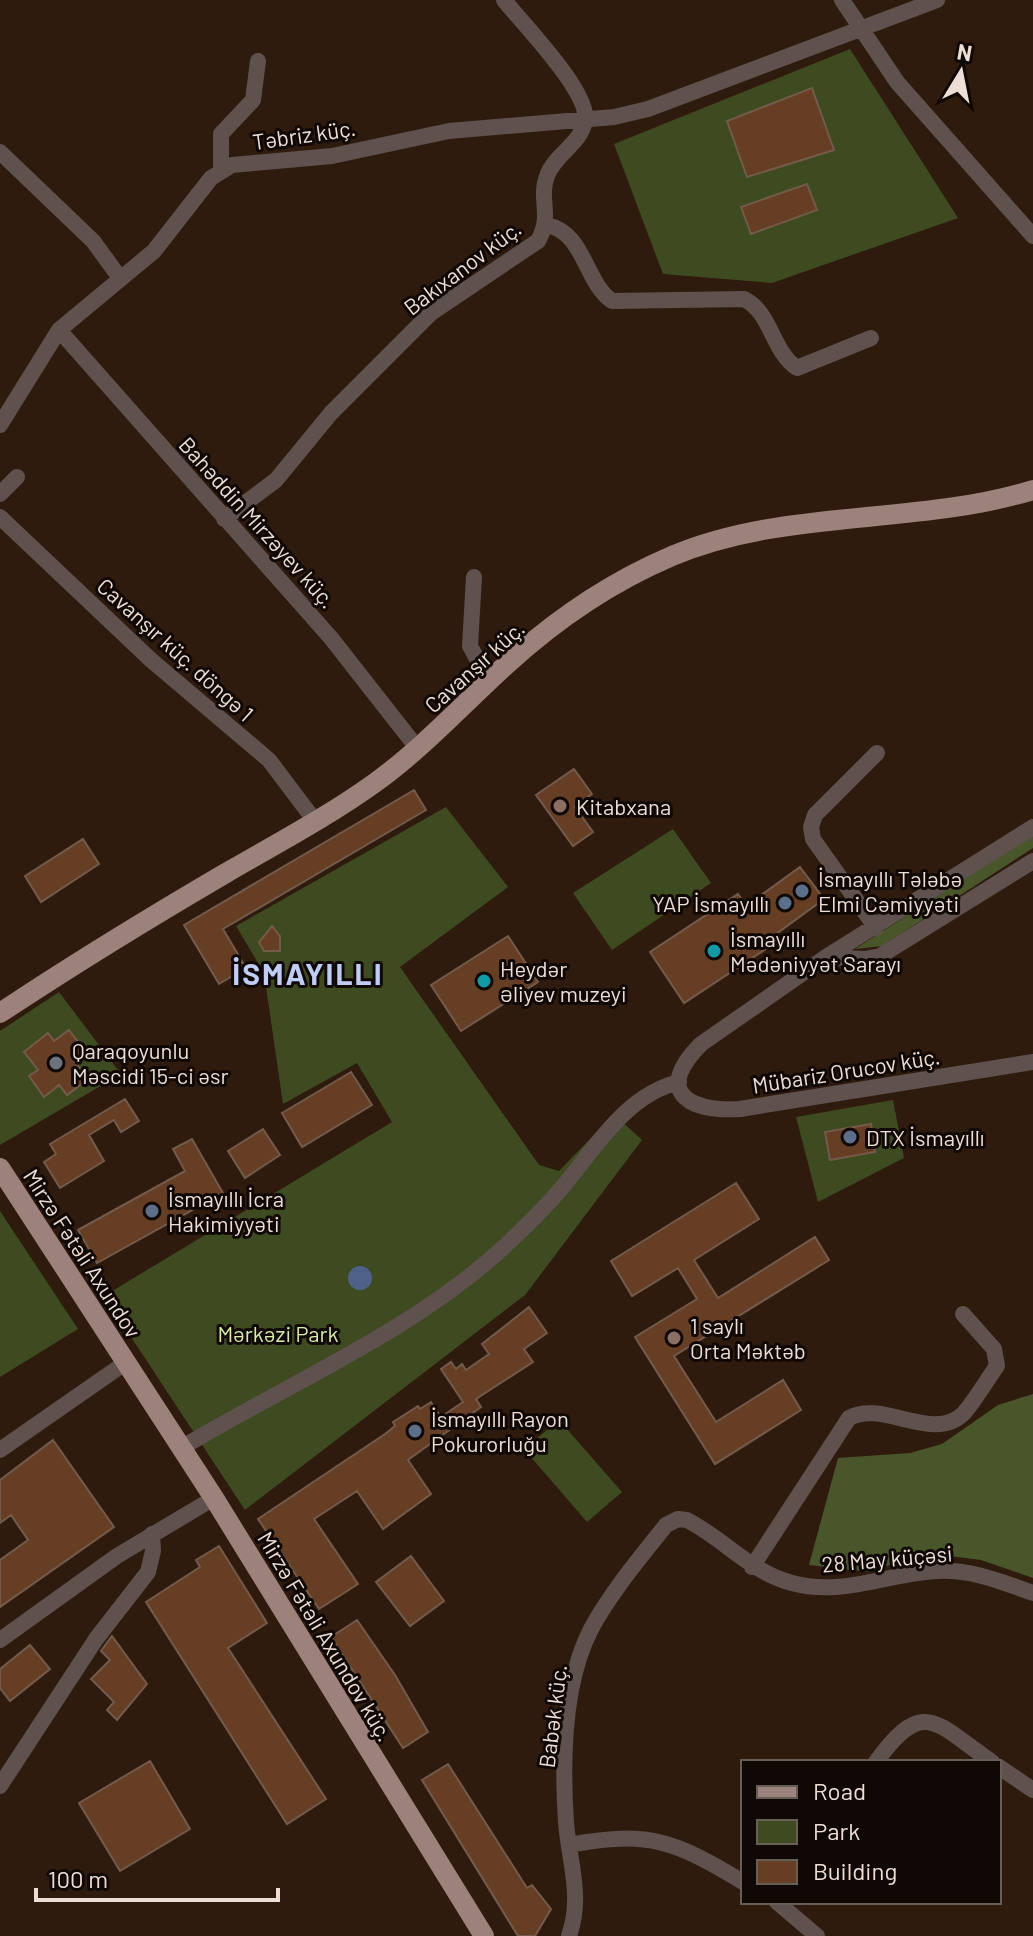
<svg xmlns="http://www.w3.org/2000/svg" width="1033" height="1936" font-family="Barlow,sans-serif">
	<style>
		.green { fill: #3e4a20 }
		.forest { fill: #49562a }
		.water { fill: #4e6289 }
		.building { fill: #653e24; stroke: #735b4c; stroke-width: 2 }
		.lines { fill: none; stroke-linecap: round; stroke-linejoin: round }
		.minor { stroke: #5e514e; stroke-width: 16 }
		.major { stroke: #9c827b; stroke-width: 20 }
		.education-dot { fill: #8d6e63; stroke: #100804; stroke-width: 3 }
		.service-dot { fill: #5c6f8a; stroke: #100804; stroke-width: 3 }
		.culture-dot { fill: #0f9aa8; stroke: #100804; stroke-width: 3 }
		.worship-dot { fill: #6b7280; stroke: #100804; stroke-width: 3 }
		.labels { text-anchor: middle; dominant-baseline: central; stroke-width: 6; stroke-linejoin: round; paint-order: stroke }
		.street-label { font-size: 22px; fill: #edded6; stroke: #100804 }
		.poi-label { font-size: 22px; fill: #edded6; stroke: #100804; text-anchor: start }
		.park-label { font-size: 22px; fill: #d5eda4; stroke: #100804 }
		.district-label { font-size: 30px; font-weight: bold; letter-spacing: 2px; fill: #bfccf6; stroke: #100804 }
	</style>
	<rect width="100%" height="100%" fill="#2f1b0d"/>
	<!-- green -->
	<path class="green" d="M 850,49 L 958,218 L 772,283 L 663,274 L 614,144 Z
		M 446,807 L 508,887 L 400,967 L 539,1165 L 559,1171 L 614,1114 L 642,1140 L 525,1295 L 245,1510 L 104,1296 L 392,1122 L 357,1063 L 283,1104 L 264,973 L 236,926 Z
		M 673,829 L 711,883 L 612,950 L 573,893 Z
		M 59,992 L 121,1074 L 0,1145 L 0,1031 Z
		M 893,1100 L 904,1158 L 818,1202 L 796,1117 Z
		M 0,1211 L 78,1329 L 0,1377 Z
		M 559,1420 L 622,1492 L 587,1522 L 524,1449 Z"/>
	<!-- forest -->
	<path class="forest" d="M 1033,835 L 1033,848 L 882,946 L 855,949 Z
		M 1033,1394 L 1033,1578 L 981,1560 L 926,1553 L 869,1572 L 809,1565 L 838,1458 L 910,1453 L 942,1444 L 998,1405 Z"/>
	<!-- water -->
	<path class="water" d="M348 1278a12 12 0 1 1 24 0a12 12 0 1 1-24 0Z"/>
	<!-- building -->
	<path class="building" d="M 812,88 L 834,150 L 747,177 L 727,121 Z
		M 807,184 L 817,210 L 751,234 L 741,207 Z
		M 574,769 L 592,794 L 575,807 L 593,832 L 573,846 L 536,795 Z
		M 414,790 L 426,810 L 223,929 L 246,968 L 219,984 L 184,925 Z
		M 83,839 L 99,864 L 41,902 L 25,876 Z
		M 800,867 L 824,899 L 768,940 L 772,945 L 684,1003 L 650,952 L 738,894 L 746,906 Z
		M 272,926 L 280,936 L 280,951 L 264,951 L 259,942 Z
		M 508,936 L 538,982 L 461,1031 L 431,985 Z
		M 69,1030 L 87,1054 L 75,1062 L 88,1079 L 67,1095 L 59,1085 L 44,1097 L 29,1076 L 38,1070 L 24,1052 L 48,1033 L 54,1041 Z
		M 351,1072 L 372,1105 L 302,1147 L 282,1113 Z
		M 125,1099 L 139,1121 L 121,1132 L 114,1120 L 89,1135 L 104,1161 L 60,1188 L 44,1162 L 56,1154 L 50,1144 Z
		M 871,1124 L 875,1152 L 830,1160 L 825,1132 Z
		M 263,1129 L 280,1155 L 245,1178 L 228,1151 Z
		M 192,1139 L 223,1193 L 97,1263 L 78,1230 L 185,1171 L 173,1149 Z
		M 736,1183 L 759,1219 L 694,1260 L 718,1298 L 815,1237 L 829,1260 L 674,1356 L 716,1422 L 783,1380 L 801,1410 L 715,1464 L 635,1337 L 697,1299 L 678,1268 L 632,1296 L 611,1261 Z
		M 529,1307 L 547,1333 L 524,1349 L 533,1362 L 476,1399 L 481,1407 L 408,1460 L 431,1494 L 383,1529 L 357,1491 L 314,1519 L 358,1584 L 319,1609 L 258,1519 L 385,1434 L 395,1426 L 393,1422 L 418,1406 L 420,1409 L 431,1402 L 441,1417 L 463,1402 L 441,1369 L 451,1362 L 456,1369 L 462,1364 L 466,1370 L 489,1354 L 482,1344 Z
		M 53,1440 L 114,1527 L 0,1607 L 0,1560 L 28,1540 L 11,1515 L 0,1523 L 0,1480 Z
		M 219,1546 L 267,1623 L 228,1648 L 326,1799 L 287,1824 L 146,1602 L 200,1567 L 196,1560 Z
		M 411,1556 L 444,1601 L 410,1626 L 376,1582 Z
		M 357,1620 L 395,1675 L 428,1732 L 403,1748 L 331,1637 Z
		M 112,1636 L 147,1684 L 117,1720 L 107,1710 L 114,1702 L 91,1679 L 110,1660 L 101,1651 Z
		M 30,1645 L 50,1669 L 10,1701 L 0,1688 L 0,1669 Z
		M 150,1761 L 190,1829 L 120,1871 L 79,1803 Z
		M 448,1764 L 527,1888 L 532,1885 L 551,1909 L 535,1936 L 518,1936 L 422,1780 Z"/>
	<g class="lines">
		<!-- minor -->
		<path class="minor" d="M 842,0 L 897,82 L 1033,236
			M 0,152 L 93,241 L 120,278
			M 221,169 L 221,134 L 253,100 L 258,61
			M 547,225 C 585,233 584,281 612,301 L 744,299 C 772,313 771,350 797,368 L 871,338
			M 59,330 L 331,638 L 418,749
			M 0,425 L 59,330 L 154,251 L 211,178 L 232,165 L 332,156 L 449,131 L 614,117 L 648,109 L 937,0
			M 0,494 L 17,477
			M 0,517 L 151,660 L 269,760 L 315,821
			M 224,519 L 276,480 L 331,413 L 431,313 L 538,241 C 553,214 538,200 547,176 C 554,155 581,144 585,121 C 591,93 522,23 504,0
			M 474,577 L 470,646 L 489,681
			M 1033,827 L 826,957 L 701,1044 C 654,1091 687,1112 740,1109 L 1033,1062
			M 876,928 L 813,839 L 811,827 L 815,815 L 877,753
			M 826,957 L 865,959 L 880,956 L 1033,861
			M 181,1448 C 289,1383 412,1332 505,1246 C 524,1228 544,1209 560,1190 C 595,1149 625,1095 679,1082
			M 0,1450 L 125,1363
			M 752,1567 L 849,1418 C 882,1399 934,1444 964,1413 C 976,1399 986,1381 997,1366 L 994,1349 L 963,1314
			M 0,1640 L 117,1556 L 214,1498
			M 876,1762 C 924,1695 936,1724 992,1762
			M 999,1767 L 1033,1790
			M 0,1786 L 96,1639 L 148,1572 L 153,1551 L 152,1534
			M 569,1845 C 649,1830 675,1841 743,1882
			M 777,1902 L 817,1936
			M 569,1936 C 583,1896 569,1862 566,1822 C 562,1762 563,1683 591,1629 C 611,1592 640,1558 666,1525 L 678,1519 L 687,1520 C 724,1539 750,1572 792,1583 C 843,1597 888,1573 938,1571 C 971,1569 1002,1582 1033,1593"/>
		<!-- major -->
		<path class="major" d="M 0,1013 C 74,964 149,918 226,873 C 276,844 329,816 376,782 C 423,748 462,705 506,665 C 554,621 611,582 672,556 C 786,508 915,526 1033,490
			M 0,1168 L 214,1498 L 484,1936"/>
	</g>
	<!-- markers -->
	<g class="education-dot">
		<circle cx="560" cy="806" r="8"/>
		<circle cx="674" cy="1338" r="8"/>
	</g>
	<g class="service-dot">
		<circle cx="802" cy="891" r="8"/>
		<circle cx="785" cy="903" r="8"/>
		<circle cx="850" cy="1137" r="8"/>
		<circle cx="152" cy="1211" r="8"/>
		<circle cx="415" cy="1431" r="8"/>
	</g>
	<g class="culture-dot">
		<circle cx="714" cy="951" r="8"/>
		<circle cx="484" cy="981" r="8"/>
	</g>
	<circle class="worship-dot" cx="56" cy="1063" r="8"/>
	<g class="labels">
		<!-- street labels -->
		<g class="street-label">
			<text transform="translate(304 134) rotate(-8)">Təbriz küç.</text>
			<text transform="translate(462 267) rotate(-37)">Bakıxanov küç.</text>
			<text transform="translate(258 522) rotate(48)">Bahəddin Mirzəyev küç.</text>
			<text transform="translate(176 649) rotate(42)">Cavanşır küç. döngə 1</text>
			<text transform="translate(474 666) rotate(-42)">Cavanşır küç.</text>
			<text transform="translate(846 1070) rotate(-9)">Mübariz Orucov küç.</text>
			<text transform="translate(83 1253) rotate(57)">Mirzə Fətəli Axundov</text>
			<text transform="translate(887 1558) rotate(-5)">28 May küçəsi</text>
			<text transform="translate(326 1636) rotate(59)">Mirzə Fətəli Axundov küç.</text>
			<text transform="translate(552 1716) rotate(-83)">Babək küç.</text>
		</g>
		<!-- poi labels -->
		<g class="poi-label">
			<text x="576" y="806">Kitabxana</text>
			<text x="818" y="878">İsmayıllı Tələbə<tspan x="818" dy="25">Elmi Cəmiyyəti</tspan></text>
			<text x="769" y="903" text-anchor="end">YAP İsmayıllı</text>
			<text x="730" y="938">İsmayıllı<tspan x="730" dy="25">Mədəniyyət Sarayı</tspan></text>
			<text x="500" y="968">Heydər<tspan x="500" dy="25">Əliyev muzeyi</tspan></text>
			<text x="72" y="1050">Qaraqoyunlu<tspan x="72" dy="25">Məscidi 15-ci əsr</tspan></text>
			<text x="866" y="1137">DTX İsmayıllı</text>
			<text x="168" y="1198">İsmayıllı İcra<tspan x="168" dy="25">Hakimiyyəti</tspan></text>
			<text x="690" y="1325">1 saylı<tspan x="690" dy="25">Orta Məktəb</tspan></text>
			<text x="431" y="1418">İsmayıllı Rayon<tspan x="431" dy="25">Pokurorluğu</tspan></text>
		</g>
		<!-- park labels -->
		<g class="park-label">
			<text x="278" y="1333">Mərkəzi Park</text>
		</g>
		<!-- district labels -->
		<g class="district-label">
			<text x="308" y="973">İSMAYILLI</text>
		</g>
	</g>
	<!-- legend -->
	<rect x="741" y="1760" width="260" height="144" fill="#100804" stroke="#685e58" stroke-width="2"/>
	<rect x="757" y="1786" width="40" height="12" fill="#9c827b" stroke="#685e58" stroke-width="2"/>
	<text x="813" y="1800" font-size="24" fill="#edded6">Road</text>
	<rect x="757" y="1820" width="40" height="24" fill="#3e4a20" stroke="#685e58" stroke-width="2"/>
	<text x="813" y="1840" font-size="24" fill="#edded6">Park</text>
	<rect x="757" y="1860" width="40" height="24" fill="#653e24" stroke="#685e58" stroke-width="2"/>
	<text x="813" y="1880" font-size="24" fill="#edded6">Building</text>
	<!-- north arrow -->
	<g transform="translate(961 72) rotate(10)" stroke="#100804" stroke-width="6" paint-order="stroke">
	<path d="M0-6L14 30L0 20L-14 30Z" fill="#edded6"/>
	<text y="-12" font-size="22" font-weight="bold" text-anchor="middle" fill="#edded6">N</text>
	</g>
	<!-- scale -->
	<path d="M36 1888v12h242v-12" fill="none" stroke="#edded6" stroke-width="4"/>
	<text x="48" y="1888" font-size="24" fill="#edded6" stroke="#100804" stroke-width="6" paint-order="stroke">100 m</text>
</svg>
